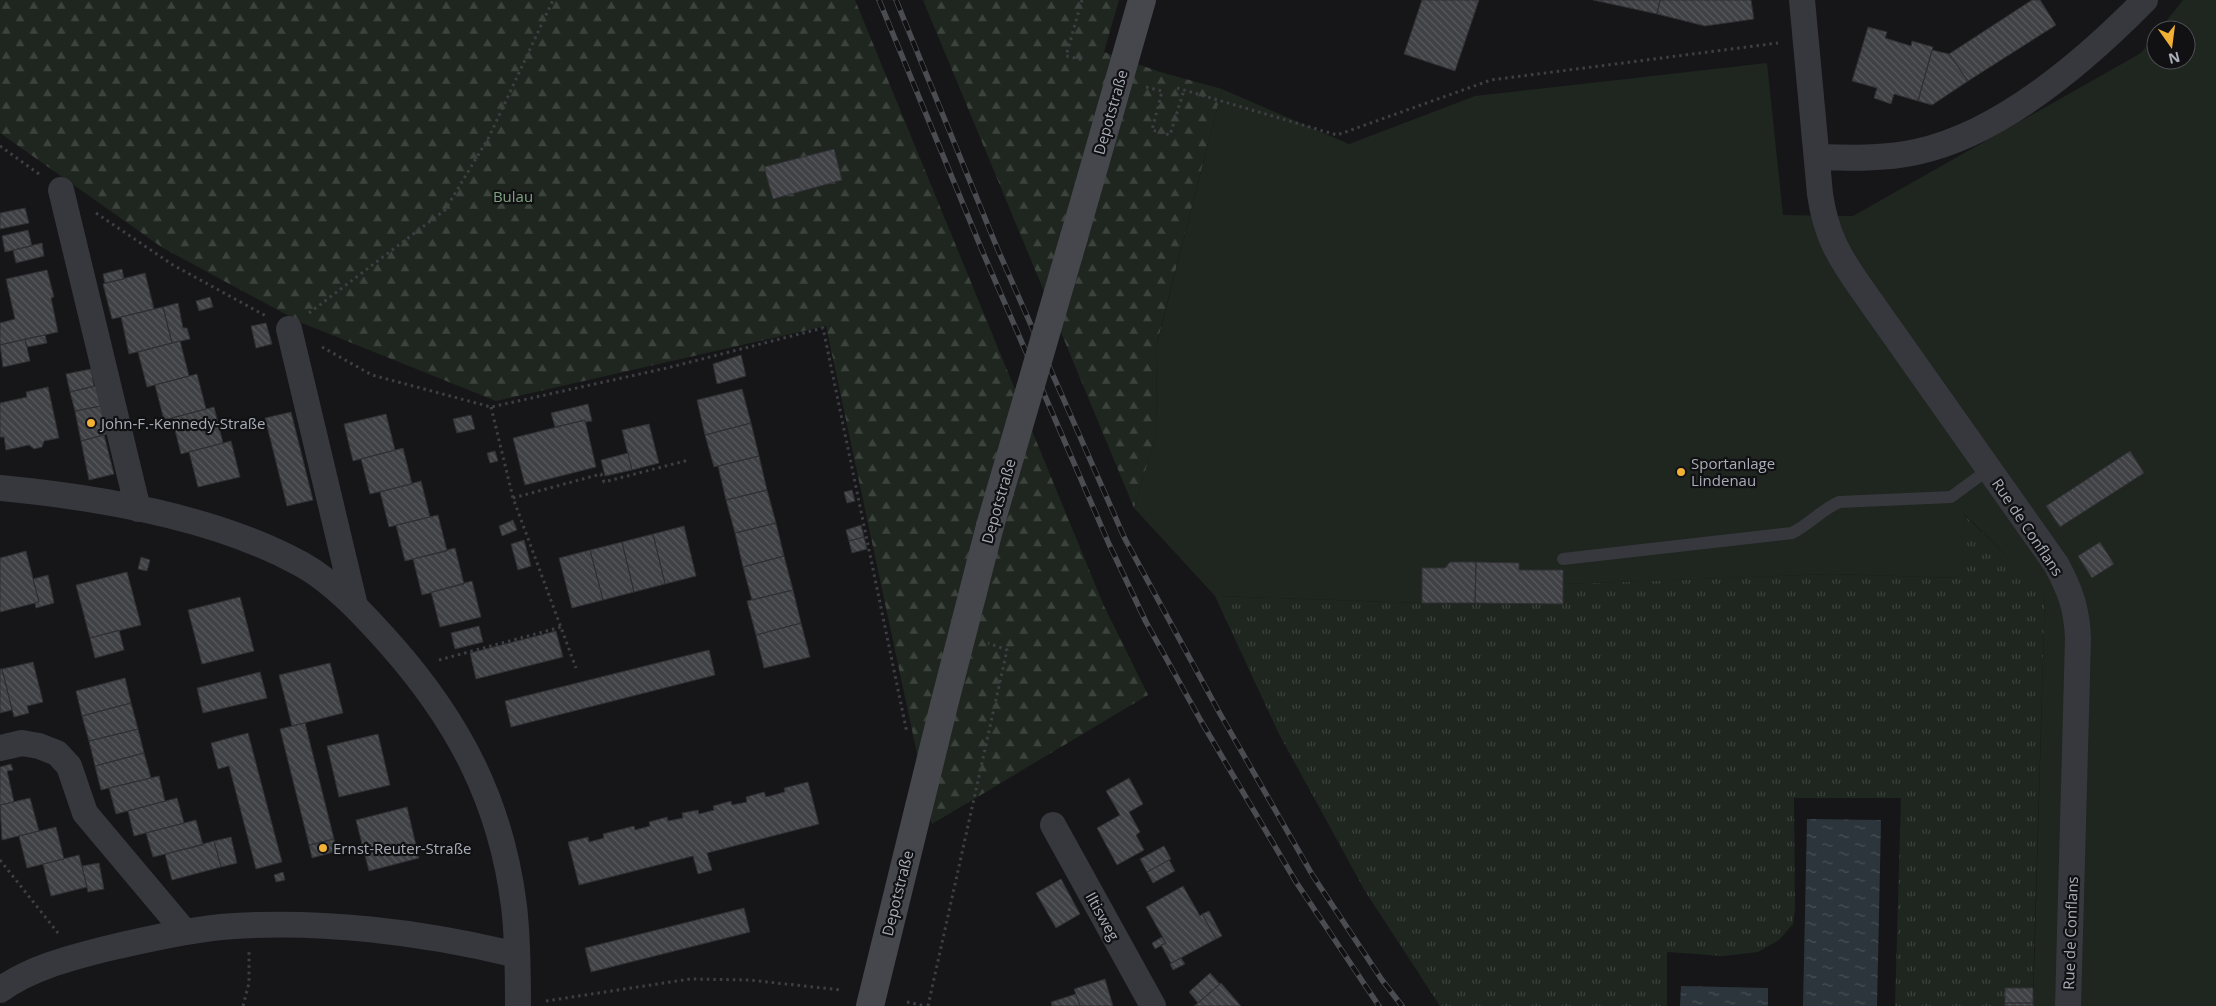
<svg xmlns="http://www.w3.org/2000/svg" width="2216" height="1006" font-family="'Open Sans',sans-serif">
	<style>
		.grass { fill: url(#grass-tufts) }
		.forest { fill: url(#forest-firs) }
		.pitch { fill: #1e261f }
		.water { fill: url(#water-ripples) }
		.building { fill: url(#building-back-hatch); stroke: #303034 }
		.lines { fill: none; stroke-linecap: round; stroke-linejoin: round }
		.path { stroke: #3d3f44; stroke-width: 3; stroke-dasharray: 2.5 4; stroke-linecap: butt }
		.service { stroke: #37383d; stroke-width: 12 }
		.minor { stroke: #37383d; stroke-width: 26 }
		.secondary { stroke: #45474d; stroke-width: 28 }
		.rail-casing { stroke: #4a4c52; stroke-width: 5.5 }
		.rail { stroke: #111113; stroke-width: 4; stroke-dasharray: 11; stroke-linecap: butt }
		.secondary-bridge { stroke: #45474d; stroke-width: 28 }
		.poi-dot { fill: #f2b134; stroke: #111113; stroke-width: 2 }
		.labels { text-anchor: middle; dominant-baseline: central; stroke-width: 4.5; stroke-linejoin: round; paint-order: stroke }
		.street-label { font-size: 15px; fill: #a8adb8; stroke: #111113 }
		.park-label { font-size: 15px; fill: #7fa381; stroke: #111113 }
		.poi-label { font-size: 15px; fill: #a8adb8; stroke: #111113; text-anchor: start }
	</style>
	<defs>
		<pattern id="grass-tufts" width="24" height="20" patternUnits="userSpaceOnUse" patternTransform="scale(1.25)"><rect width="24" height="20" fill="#1e261f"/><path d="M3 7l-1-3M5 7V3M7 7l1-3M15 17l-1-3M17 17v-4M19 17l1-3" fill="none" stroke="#3c433d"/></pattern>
		<pattern id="forest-firs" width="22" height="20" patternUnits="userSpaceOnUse" patternTransform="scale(1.25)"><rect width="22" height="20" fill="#1e261f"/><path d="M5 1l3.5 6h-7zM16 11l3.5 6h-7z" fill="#3c433d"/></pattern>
		<pattern id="water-ripples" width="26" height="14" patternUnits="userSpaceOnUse" patternTransform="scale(1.25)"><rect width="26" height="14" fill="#2c353c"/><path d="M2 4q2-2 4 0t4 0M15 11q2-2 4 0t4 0" fill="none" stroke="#485056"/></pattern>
		<pattern id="building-back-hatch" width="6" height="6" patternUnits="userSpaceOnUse" patternTransform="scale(1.25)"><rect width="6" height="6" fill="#404145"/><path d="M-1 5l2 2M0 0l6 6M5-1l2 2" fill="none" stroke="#595a5e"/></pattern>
	</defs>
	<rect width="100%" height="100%" fill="#161618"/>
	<!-- grass -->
	<path class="grass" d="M 1963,514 L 2045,592 L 2033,988 L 2006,988 L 2005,1006 L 1895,1006 L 1901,798 L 1794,798 L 1795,909 L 1793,924 L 1779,940 L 1758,952 L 1724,956 L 1667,952 L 1667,1006 L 1440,1006 L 1365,891 L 1279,734 L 1215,596 L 1422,603 L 1562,604 L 1563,584 L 1830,574 L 1960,578 Z"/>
	<!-- forest -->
	<path class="forest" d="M 0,0 L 855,0 L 1104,606 L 1148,695 L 932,824 L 826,326 L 496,401 L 302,323 L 163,248 L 0,133 Z
		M 923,0 L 1119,0 L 1104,52 L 1160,72 L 1222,89 L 1157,343 L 1156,437 L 1134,508 Z"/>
	<!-- pitch -->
	<path class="pitch" d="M 2183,0 L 2216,0 L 2216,1006 L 2033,1006 L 2045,593 L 1964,514 L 1961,578 L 1830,574 L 1564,584 L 1563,604 L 1422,603 L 1215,596 L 1134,508 L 1156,436 L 1157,344 L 1222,89 L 1349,144 L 1475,96 L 1767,63 L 1783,215 L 1853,216 L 2141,53 L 2156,34 L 2156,60 L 2186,60 L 2186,30 L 2159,30 Z"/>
	<!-- water -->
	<path class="water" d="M 1807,819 L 1881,820 L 1877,1006 L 1803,1006 Z
		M 1681,986 L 1768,988 L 1768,1006 L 1680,1006 Z"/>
	<!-- building -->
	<path class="building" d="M 1422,0 L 1479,0 L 1455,71 L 1404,54 Z
		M 1593,0 L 1660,0 L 1657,14 Z
		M 1660,0 L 1751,0 L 1754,19 L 1705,26 L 1657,14 Z
		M 2032,0 L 2040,0 L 2056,25 L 1968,81 L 1949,54 Z
		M 1868,27 L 1887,32 L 1885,38 L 1911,46 L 1912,41 L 1933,47 L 1918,101 L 1894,94 L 1891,104 L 1874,98 L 1877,88 L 1852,81 Z
		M 1932,50 L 1949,54 L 1968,81 L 1932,105 L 1918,101 Z
		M 834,149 L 842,180 L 773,199 L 764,167 Z
		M 25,208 L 29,223 L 0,229 L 0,213 Z
		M 28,230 L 32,246 L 5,252 L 2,236 Z
		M 42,243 L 44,256 L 16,263 L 13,250 Z
		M 122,269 L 124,279 L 105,283 L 103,274 Z
		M 47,270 L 54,297 L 51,298 L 58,332 L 0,345 L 0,323 L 15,319 L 6,279 Z
		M 145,273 L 154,309 L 112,319 L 103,284 Z
		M 210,297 L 213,307 L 199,311 L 196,301 Z
		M 178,303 L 183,328 L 187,328 L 190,339 L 172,343 L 163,307 Z
		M 163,307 L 172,343 L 129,354 L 121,317 Z
		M 266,323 L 272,344 L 256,348 L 251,326 Z
		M 45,335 L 47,343 L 27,347 L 25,339 Z
		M 25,339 L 30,361 L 3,367 L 0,345 Z
		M 180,341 L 189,376 L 147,387 L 138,352 Z
		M 741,355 L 746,376 L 717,384 L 713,364 Z
		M 91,369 L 94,386 L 70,392 L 66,374 Z
		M 197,374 L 206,409 L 164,420 L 155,385 Z
		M 96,386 L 101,406 L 75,411 L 70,392 Z
		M 48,387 L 59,438 L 44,441 L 42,447 L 34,449 L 29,445 L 6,450 L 4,437 L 0,437 L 0,403 L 27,397 L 26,392 Z
		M 742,389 L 751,423 L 705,435 L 697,400 Z
		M 588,404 L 592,421 L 585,422 L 585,420 L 555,427 L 551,413 Z
		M 101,406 L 107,434 L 81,441 L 75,411 Z
		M 214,407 L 223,443 L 181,454 L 172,418 Z
		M 291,412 L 313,500 L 287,506 L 265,418 Z
		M 386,414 L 395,450 L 353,461 L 344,424 Z
		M 471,415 L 475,429 L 457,433 L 453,419 Z
		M 585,420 L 596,467 L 525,485 L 513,438 Z
		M 751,423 L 759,456 L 714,467 L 705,435 Z
		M 649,424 L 659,463 L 632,470 L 622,430 Z
		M 104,435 L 114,474 L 89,480 L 81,441 Z
		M 231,441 L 240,477 L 198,487 L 189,452 Z
		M 403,448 L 412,484 L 370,494 L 361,459 Z
		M 495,451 L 498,461 L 490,463 L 487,453 Z
		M 2130,451 L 2144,473 L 2060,527 L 2046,506 Z
		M 628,453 L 632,470 L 605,476 L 601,460 Z
		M 759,456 L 767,490 L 726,500 L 718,466 Z
		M 421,481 L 430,517 L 389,527 L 380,492 Z
		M 767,490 L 776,523 L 735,533 L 726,500 Z
		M 852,490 L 855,501 L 847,503 L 844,492 Z
		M 438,515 L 447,551 L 405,561 L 396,525 Z
		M 513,520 L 517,530 L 502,536 L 499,526 Z
		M 776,523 L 784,556 L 743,567 L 735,533 Z
		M 861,525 L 864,537 L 849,541 L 846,530 Z
		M 684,526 L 696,576 L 665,584 L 653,534 Z
		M 653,534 L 665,584 L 634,592 L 622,542 Z
		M 864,537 L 867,549 L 852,553 L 849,541 Z
		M 524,540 L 531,566 L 518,570 L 511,544 Z
		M 622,542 L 634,592 L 603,600 L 590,550 Z
		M 2100,542 L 2114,564 L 2092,578 L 2078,556 Z
		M 455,548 L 464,584 L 422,595 L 413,559 Z
		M 590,550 L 603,600 L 572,608 L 559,558 Z
		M 26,551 L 39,602 L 0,612 L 0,558 Z
		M 784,556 L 793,590 L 752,600 L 743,567 Z
		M 141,557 L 150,560 L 147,571 L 138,569 Z
		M 1450,562 L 1476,562 L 1475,603 L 1422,603 L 1422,568 L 1445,568 Z
		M 1476,562 L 1519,563 L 1519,570 L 1563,570 L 1563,604 L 1475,603 Z
		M 127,572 L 141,625 L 90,638 L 76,585 Z
		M 48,575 L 54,603 L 36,608 L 35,603 L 39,602 L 33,579 Z
		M 472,581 L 481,617 L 440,627 L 431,592 Z
		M 793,590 L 801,623 L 756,635 L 747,601 Z
		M 240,597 L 254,651 L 202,664 L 188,610 Z
		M 801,623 L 810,657 L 764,668 L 756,635 Z
		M 479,626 L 483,642 L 455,649 L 451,633 Z
		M 119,630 L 124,650 L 95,658 L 90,638 Z
		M 556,631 L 563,657 L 476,679 L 470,653 Z
		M 709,650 L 715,675 L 511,727 L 505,701 Z
		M 33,662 L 43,702 L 27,706 L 29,713 L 14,717 L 2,669 Z
		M 330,663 L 343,713 L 292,726 L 279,675 Z
		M 0,669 L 2,669 L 12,710 L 0,713 Z
		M 260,672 L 267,698 L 203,713 L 197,688 Z
		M 125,678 L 131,703 L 82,716 L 76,691 Z
		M 131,703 L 138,729 L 89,741 L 82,716 Z
		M 305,723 L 334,839 L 309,845 L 280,729 Z
		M 138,729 L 144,753 L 95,766 L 89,741 Z
		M 248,733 L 282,862 L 256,869 L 229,766 L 218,769 L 211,743 Z
		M 378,734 L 390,785 L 339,797 L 327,746 Z
		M 144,753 L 151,778 L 101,790 L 95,766 Z
		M 11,764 L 13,770 L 7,771 L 14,802 L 0,805 L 0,767 Z
		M 159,776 L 165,801 L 116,814 L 109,788 Z
		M 1129,778 L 1143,804 L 1129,812 L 1140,832 L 1136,835 L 1144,850 L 1117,865 L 1097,828 L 1120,815 L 1106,791 Z
		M 808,782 L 819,824 L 707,853 L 712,870 L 698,874 L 693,856 L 579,885 L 568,842 L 588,837 L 589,842 L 604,838 L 603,834 L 634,826 L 635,830 L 650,826 L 649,822 L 667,817 L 668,821 L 683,818 L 682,813 L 698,810 L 699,814 L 714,810 L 713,806 L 731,801 L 732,805 L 747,802 L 746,797 L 764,792 L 766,797 L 785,792 L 784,788 Z
		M 30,798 L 39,831 L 2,840 L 0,805 Z
		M 177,798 L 184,823 L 134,836 L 128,811 Z
		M 407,807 L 419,858 L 369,871 L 356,820 Z
		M 196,820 L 203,845 L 153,857 L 146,833 Z
		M 56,827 L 64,859 L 27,868 L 19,836 Z
		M 231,837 L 237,863 L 221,867 L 214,841 Z
		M 334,839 L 337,851 L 312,858 L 309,845 Z
		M 214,841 L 221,867 L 172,880 L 165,854 Z
		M 1164,846 L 1171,859 L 1147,872 L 1140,859 Z
		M 79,855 L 87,887 L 51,896 L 43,864 Z
		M 1169,860 L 1175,871 L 1153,883 L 1147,872 Z
		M 99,863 L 104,889 L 88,892 L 82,866 Z
		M 283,872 L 285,880 L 276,882 L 274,875 Z
		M 1061,879 L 1080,914 L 1056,928 L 1036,893 Z
		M 1183,886 L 1200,916 L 1202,914 L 1216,939 L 1171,963 L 1161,945 L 1166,943 L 1146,907 Z
		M 744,908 L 750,932 L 591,972 L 585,948 Z
		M 1209,911 L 1222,936 L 1216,939 L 1202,914 Z
		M 1162,937 L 1166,943 L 1155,949 L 1152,943 Z
		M 1181,958 L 1185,964 L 1173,970 L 1170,964 Z
		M 1210,973 L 1220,984 L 1198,1003 L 1189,992 Z
		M 1105,979 L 1113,1006 L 1080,1006 L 1074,989 Z
		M 1221,983 L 1241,1006 L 1194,1006 L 1198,1003 Z
		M 2005,988 L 2033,988 L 2033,1003 L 2005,1003 Z
		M 1076,994 L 1080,1006 L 1052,1006 L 1051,1002 Z
		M 2005,1003 L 2033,1003 L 2033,1006 L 2005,1006 Z"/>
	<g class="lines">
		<!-- path -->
		<path class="path" d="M 1082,0 L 1066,56 L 1083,60
			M 1146,87 L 1162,91 L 1152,130 L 1170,135 L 1184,90
			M 1177,88 L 1337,135 L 1491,80 L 1778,43
			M 0,146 L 39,174
			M 96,213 L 173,265 L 266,316
			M 309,313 L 445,210 L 489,137 L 553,0
			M 322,347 L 372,375 L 491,407 L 667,368 L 823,328 L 907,733
			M 491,407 L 513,498 L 576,668
			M 513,498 L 601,474 L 604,482 L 689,460
			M 439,660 L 561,627
			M 0,860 L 58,933
			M 546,1001 L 690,979 L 749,980 L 841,990
			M 907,1002 L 925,1006
			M 243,1006 L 249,983 L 249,952
			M 928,1006 L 1007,650 L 988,643"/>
		<!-- service -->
		<path class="service" d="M 1563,559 L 1792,533 C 1809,525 1821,510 1839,502 L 1951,497 L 1989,469"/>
		<!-- minor -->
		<path class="minor" d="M 1802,0 L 1820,194 C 1826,235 1838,255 1861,288 L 2056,564 C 2070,590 2077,608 2078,639 L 2068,1006
			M 1818,157 C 1851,158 1884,159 1916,152 C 2001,134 2086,60 2145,0
			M 61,190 L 138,509
			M 289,329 L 355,606
			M 0,488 C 96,497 215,517 301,564 C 334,582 365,616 390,644 C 459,722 501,802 514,906 C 518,939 518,973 518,1006
			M 0,748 L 22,743 L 39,746 L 57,753 L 69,766 L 85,813 L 185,932
			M 1053,825 L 1153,1006
			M 0,990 C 30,968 70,958 105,949 C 143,940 182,931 221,927 C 318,919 423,932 517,955"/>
		<!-- secondary -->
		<path class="secondary" d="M 1074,237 L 1142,0
			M 870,1006 L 944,705 L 990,526"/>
		<defs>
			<path id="rail" d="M 879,0 L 984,255 L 1109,544 L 1146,622 L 1201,721 L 1296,882 L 1379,1006
				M 896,0 L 998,250 L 1125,539 L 1219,712 L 1313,876 L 1382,980 L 1402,1006"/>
		</defs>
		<!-- rail casing -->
		<use href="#rail" class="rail-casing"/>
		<!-- rail -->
		<use href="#rail" class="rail"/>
		<!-- secondary-bridge -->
		<path class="secondary-bridge" d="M 990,526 L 1074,237"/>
	</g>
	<!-- markers -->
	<g class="poi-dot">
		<circle cx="91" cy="423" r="5"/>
		<circle cx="1681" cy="472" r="5"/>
		<circle cx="323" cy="848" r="5"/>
	</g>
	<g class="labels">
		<!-- street labels -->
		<g class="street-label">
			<text transform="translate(1110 112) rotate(-74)">Depotstraße</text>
			<text transform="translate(998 501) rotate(-74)">Depotstraße</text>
			<text transform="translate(2028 527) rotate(56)">Rue de Conflans</text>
			<text transform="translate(897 893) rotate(-76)">Depotstraße</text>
			<text transform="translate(1103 916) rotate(61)">Iltisweg</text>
			<text transform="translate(2070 933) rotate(-88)">Rue de Conflans</text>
		</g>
		<!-- park labels -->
		<g class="park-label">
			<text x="513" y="196">Bulau</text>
		</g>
		<!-- poi labels -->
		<g class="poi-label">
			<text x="101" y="423">John-F.-Kennedy-Straße</text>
			<text x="1691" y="463">Sportanlage<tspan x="1691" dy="17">Lindenau</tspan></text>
			<text x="333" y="848">Ernst-Reuter-Straße</text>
		</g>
	</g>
	<!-- north arrow -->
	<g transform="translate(2171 45) rotate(166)"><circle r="24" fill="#111113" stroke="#4d4f55"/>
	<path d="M0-4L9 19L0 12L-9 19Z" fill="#f2b134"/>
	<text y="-8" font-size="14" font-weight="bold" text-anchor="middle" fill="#a8adb8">N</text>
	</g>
</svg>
